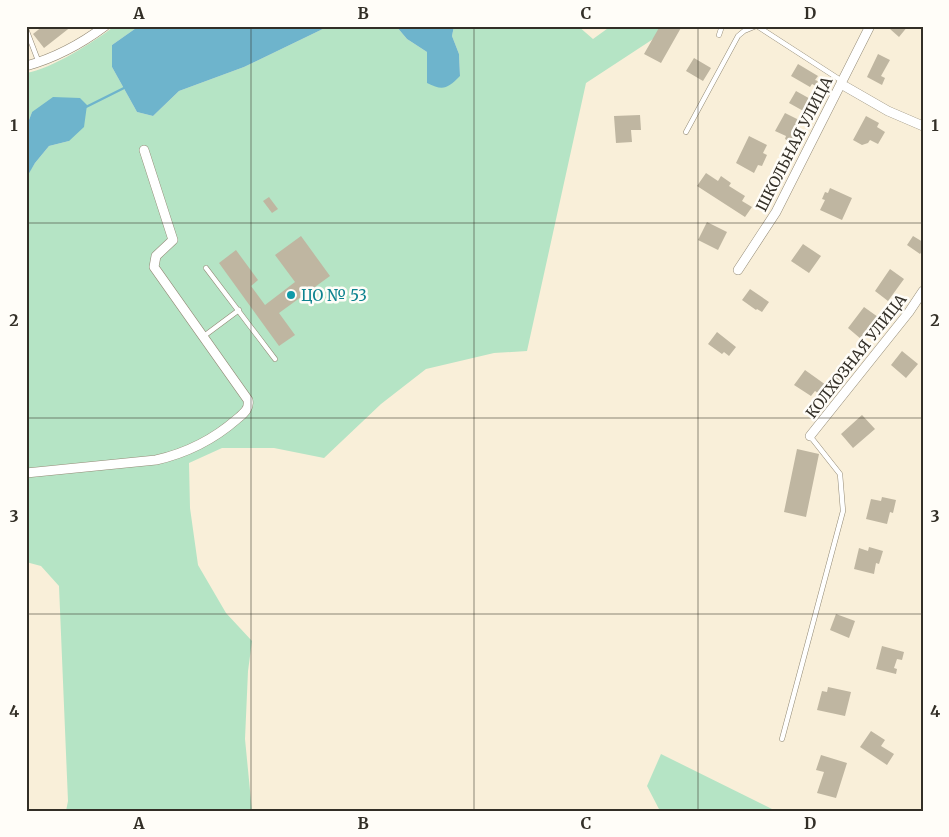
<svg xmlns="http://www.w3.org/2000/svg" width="949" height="837" font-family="Merriweather,serif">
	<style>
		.green { fill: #b5e4c5 }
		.water { fill: #6eb4cc }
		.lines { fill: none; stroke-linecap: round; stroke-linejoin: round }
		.stream { stroke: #6eb4cc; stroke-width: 2.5 }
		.building { fill: #bfb6a1 }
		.lane-casing { stroke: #938a76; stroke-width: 5.5 }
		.street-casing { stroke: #938a76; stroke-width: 10 }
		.lane { stroke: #fff; stroke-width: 4.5 }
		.street { stroke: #fff; stroke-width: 9 }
		.grid { fill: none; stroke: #332f27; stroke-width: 1; stroke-opacity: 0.55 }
		.culture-dot { fill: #0f9aa8; stroke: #fffdf8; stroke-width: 2 }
		.labels { text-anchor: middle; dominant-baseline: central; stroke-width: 5; stroke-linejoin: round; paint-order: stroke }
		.street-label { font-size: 15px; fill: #332f27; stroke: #fffdf8 }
		.culture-label { font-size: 15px; fill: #0d838f; stroke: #fffdf8; text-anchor: start }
		.neatline { fill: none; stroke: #332f27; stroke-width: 2 }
		.grid-label { font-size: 16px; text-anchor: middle; font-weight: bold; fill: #332f27 }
	</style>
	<rect width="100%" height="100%" fill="#f9efd9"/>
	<!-- green -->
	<path class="green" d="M 115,26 L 139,26 L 112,45 L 112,67 L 137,112 L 153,116 L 179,91 L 244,67 L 329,26 L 396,26 L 407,39 L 427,52 L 427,83 L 460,76 L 459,54 L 452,36 L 454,26 L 578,26 L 593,39 L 611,26 L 673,26 L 586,83 L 527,351 L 494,353 L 426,369 L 381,404 L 324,458 L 274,448 L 222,448 L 189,463 L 190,508 L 198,565 L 226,613 L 252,641 L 248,671 L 245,739 L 252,811 L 66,811 L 68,801 L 59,586 L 41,566 L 26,562 L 26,169 L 28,174 L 35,163 L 49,146 L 69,141 L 32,112 L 26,128 L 26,73 C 52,69 93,42 115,26 Z
		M 661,754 L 776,811 L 660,811 L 647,786 Z"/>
	<!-- water -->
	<path class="water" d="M 139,26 L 329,26 L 244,67 L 179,91 L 153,116 L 137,112 L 112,67 L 112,45 Z
		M 396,26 L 454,26 L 452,36 L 459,54 L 460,76 C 447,89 443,91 427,83 L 427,52 L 407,39 Z
		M 53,97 L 80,98 L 87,105 L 84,127 L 69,141 L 49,146 L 35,163 L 28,175 L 26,169 L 26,128 L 32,112 Z"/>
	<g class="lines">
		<!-- stream -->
		<path class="stream" d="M 84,108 L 126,87"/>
	</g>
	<!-- building -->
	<path class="building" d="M 43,26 L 72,26 L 44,48 L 33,34 Z
		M 660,26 L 682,26 L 661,63 L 644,54 Z
		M 891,26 L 908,26 L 899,37 L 890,29 Z
		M 878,54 L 890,60 L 881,76 L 885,78 L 882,85 L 867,77 Z
		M 694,58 L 711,68 L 703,81 L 686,71 Z
		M 798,64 L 818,76 L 815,80 L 818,81 L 816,86 L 812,84 L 810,87 L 791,76 Z
		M 796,91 L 814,101 L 807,113 L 789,103 Z
		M 785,113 L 801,121 L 793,137 L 798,140 L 795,145 L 785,139 L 786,136 L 775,131 Z
		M 640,115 L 641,130 L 631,130 L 632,142 L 616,143 L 614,116 Z
		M 866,116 L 879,123 L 877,127 L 885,132 L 878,144 L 870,140 L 868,143 L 862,145 L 853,140 Z
		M 749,136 L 767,145 L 763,153 L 767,155 L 762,166 L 758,165 L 754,173 L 736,163 Z
		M 706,173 L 718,181 L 721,176 L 731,183 L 729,186 L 745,196 L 742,201 L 752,207 L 745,217 L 697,186 Z
		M 830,188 L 852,198 L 842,220 L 820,210 L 825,200 L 822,199 L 825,192 L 828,193 Z
		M 269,197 L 278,209 L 272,213 L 263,201 Z
		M 707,222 L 727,232 L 718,250 L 698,240 Z
		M 301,236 L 330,276 L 279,313 L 295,335 L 279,346 L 219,263 L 236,250 L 258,280 L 251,286 L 265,305 L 295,282 L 275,255 Z
		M 913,236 L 923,242 L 923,250 L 920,254 L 907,245 Z
		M 803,244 L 821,256 L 809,273 L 791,261 Z
		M 890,269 L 904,279 L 888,301 L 875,291 Z
		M 750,289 L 769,302 L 762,312 L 757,309 L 756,310 L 742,300 Z
		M 864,307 L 878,317 L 861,339 L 848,328 Z
		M 717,332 L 736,347 L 729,356 L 724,352 L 722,354 L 708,344 Z
		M 902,351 L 918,364 L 906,378 L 891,365 Z
		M 840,365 L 849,372 L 839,387 L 834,383 L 824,397 L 815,391 L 811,396 L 794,385 L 805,370 L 826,385 Z
		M 862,415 L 875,429 L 853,448 L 841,434 Z
		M 797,449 L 819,454 L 806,517 L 784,512 Z
		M 882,497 L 896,500 L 893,513 L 890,512 L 887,524 L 866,519 L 871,499 L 881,501 Z
		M 869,547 L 883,551 L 879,564 L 876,563 L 874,574 L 854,569 L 859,548 L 868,551 Z
		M 836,614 L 855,621 L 849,638 L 830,630 Z
		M 882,646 L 904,652 L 902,660 L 897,659 L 894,668 L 897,669 L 896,674 L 876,669 Z
		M 828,687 L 851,692 L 845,716 L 817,710 L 822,691 L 827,692 Z
		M 871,731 L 885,740 L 881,746 L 894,754 L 887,765 L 860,747 Z
		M 821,755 L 847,763 L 836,798 L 817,793 L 824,772 L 816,770 Z"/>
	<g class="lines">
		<defs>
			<path id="lane" d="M 757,26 L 842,81
				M 26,29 L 39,63
				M 719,35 L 722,26
				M 686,132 L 738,36 L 744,31 L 756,26
				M 206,268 L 275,359
				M 204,336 L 239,310
				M 782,739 L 843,511 L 840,474 L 810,436"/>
			<path id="street" d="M 26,66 C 55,58 81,44 105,26
				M 841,84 L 888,111 L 923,126
				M 738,270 L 776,212 L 870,26
				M 810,436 L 909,312 L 923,291
				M 26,473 L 156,460 C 187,453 213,440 237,419 C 243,414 250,409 248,400 L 154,267 L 156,256 L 173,240 L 144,150"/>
		</defs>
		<!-- lane casing -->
		<use href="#lane" class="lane-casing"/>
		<!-- street casing -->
		<use href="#street" class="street-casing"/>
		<!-- lane -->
		<use href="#lane" class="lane"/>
		<!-- street -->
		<use href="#street" class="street"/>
	</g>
	<!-- grid -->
	<path class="grid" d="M 251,26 L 251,811M 474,26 L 474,811M 698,26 L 698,811M 26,223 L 923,223M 26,418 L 923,418M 26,614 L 923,614"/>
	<!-- markers -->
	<circle class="culture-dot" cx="291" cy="295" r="5"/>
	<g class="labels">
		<!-- street labels -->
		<g class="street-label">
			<text transform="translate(794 144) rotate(-63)">ШКОЛЬНАЯ УЛИЦА</text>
			<text transform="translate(856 356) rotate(-52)">КОЛХОЗНАЯ УЛИЦА</text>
		</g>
		<!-- culture labels -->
		<g class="culture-label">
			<text x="301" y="295">ЦО № 53</text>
		</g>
	</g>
	<!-- border -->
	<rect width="949" height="837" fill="none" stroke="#fffdf8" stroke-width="55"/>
	<rect x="28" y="28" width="894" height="782" class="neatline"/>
	<g class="grid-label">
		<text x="139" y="19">A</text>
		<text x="363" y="19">B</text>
		<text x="586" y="19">C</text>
		<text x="810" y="19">D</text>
		<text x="14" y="131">1</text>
		<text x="935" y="131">1</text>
		<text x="14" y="326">2</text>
		<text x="935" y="326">2</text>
		<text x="14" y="522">3</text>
		<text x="935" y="522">3</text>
		<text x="14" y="717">4</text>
		<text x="935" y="717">4</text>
		<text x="139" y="829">A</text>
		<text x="363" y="829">B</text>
		<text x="586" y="829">C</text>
		<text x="810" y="829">D</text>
	</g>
</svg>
